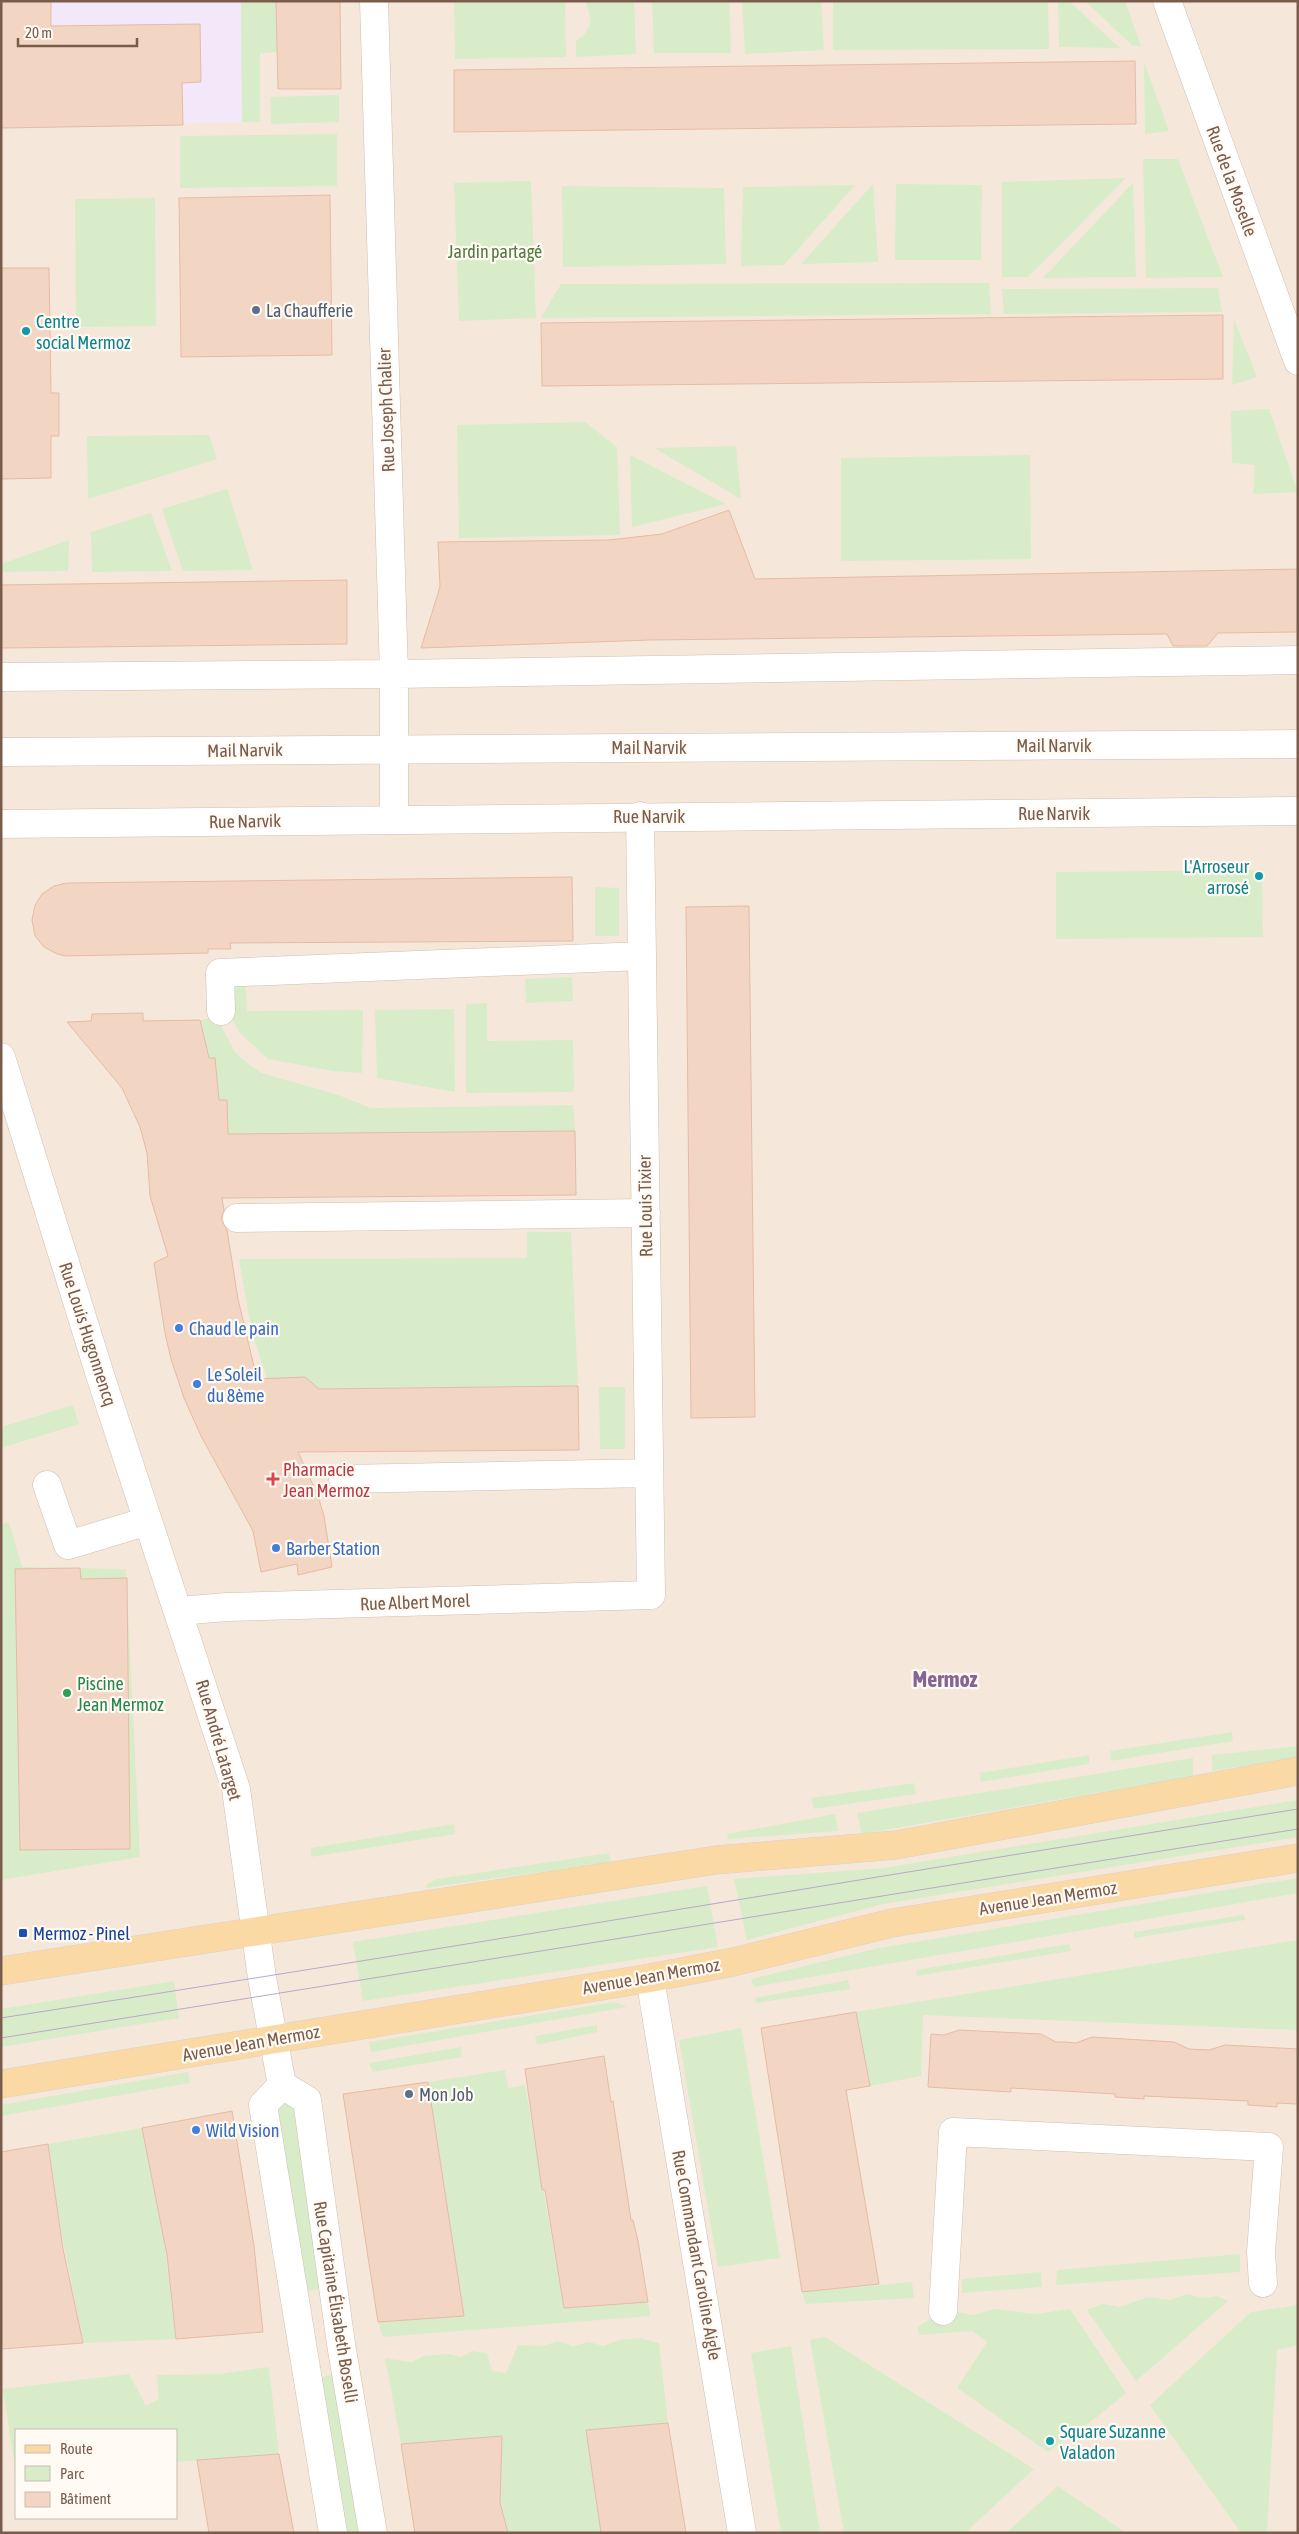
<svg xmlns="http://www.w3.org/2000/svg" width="1299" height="2534" font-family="'Asap Condensed',sans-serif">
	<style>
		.residential { fill: #f5e8da; fill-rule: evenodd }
		.education { fill: #f3e8fa }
		.green { fill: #d8ecc9 }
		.building { fill: #f3d5c3; stroke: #e6bba3 }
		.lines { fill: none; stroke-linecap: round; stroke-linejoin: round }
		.minor-casing { stroke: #d1beb0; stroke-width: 29 }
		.major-casing { stroke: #dad1cd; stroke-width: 29 }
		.minor { stroke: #fff; stroke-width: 28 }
		.major { stroke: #fbd9a5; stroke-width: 28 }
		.tram { stroke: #b9a8c9; stroke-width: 1 }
		.service-dot { fill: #5c6f8a; stroke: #fffaf3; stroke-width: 2 }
		.culture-dot { fill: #0f9aa8; stroke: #fffaf3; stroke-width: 2 }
		.shop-dot { fill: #3f7fe0; stroke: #fffaf3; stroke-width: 2 }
		.health-dot { fill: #e0444e; stroke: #fffaf3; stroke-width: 2 }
		.leisure-dot { fill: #2e9e5b; stroke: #fffaf3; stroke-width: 2 }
		.transit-dot { fill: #1a4fb4; stroke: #fffaf3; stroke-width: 2 }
		.labels { text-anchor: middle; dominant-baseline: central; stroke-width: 4.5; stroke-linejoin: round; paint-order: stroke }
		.street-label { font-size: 18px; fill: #7a5c4d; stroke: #fffaf3 }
		.park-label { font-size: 18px; fill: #537a41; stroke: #fffaf3 }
		.service-label { font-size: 18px; fill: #4e5e75; stroke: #fffaf3; text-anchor: start }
		.culture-label { font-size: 18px; fill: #0d838f; stroke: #fffaf3; text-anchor: start }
		.shop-label { font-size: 18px; fill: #366cbe; stroke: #fffaf3; text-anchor: start }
		.health-label { font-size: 18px; fill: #be3a42; stroke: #fffaf3; text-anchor: start }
		.leisure-label { font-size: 18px; fill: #27864d; stroke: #fffaf3; text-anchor: start }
		.transit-label { font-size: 18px; fill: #164399; stroke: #fffaf3; text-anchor: start }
		.district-label { font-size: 22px; font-weight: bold; fill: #846695; stroke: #fffaf3 }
	</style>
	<rect width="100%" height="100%" fill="#fdf6ec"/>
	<!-- residential -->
	<path class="residential" d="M 1,1 L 1298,1 L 1298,2533 L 1,2533 ZM 16,2430 L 176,2430 L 176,2518 L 16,2518 Z"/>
	<!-- education -->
	<path class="education" d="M 1,1 L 241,1 L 242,122 L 1,128 Z"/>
	<!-- green -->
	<path class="green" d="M 241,1 L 276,1 L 277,52 L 260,53 L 260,122 L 242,122 Z
		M 454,1 L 565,1 L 566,57 L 455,59 Z
		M 585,1 L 634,1 L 636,54 L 576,57 L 576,41 C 592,30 593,19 585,1 Z
		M 652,1 L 729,1 L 731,53 L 654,53 Z
		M 742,1 L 821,1 L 824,50 L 745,54 Z
		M 833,1 L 1048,1 L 1049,49 L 833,50 Z
		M 1058,1 L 1069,1 L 1120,48 L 1059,47 Z
		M 1085,1 L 1125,1 L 1141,46 L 1133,46 Z
		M 1144,62 L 1169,131 L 1145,134 Z
		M 339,95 L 339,122 L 271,124 L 270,97 Z
		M 337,134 L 337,186 L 180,188 L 180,136 Z
		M 1143,159 L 1178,159 L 1223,277 L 1146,278 Z
		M 1126,178 L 1028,277 L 1002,277 L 1002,182 Z
		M 531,181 L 536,318 L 459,321 L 454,183 Z
		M 1133,183 L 1136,277 L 1043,278 Z
		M 873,184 L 878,262 L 801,264 Z
		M 896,184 L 982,185 L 981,260 L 895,260 Z
		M 855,185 L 784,265 L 741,266 L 743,187 Z
		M 562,186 L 724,188 L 726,264 L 563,267 Z
		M 155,198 L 156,326 L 76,327 L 75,199 Z
		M 989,283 L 991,314 L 541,318 L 561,284 Z
		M 1218,288 L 1222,312 L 1004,314 L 1002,289 Z
		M 1234,319 L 1257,377 L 1232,385 Z
		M 1269,409 L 1298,492 L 1253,494 L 1255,465 L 1232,463 L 1231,411 Z
		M 585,422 L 617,447 L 620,535 L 459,538 L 457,425 Z
		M 209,435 L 217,459 L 88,499 L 87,436 Z
		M 736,446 L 741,499 L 654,448 Z
		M 630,455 L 726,504 L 632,527 Z
		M 1030,455 L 1031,559 L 841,561 L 841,458 Z
		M 227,489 L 253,570 L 183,571 L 162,509 Z
		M 151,513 L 172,571 L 92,572 L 91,532 Z
		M 69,540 L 68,571 L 1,572 L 1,564 Z
		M 1262,870 L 1263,937 L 1056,939 L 1056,872 Z
		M 595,887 L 619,888 L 619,936 L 595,936 Z
		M 245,976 L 247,1011 L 363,1010 L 362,1073 L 333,1071 L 268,1059 L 239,1032 L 230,1015 L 229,978 Z
		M 572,977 L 573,1001 L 526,1003 L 525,979 Z
		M 487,1003 L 487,1041 L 573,1040 L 574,1092 L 466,1093 L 466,1004 Z
		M 454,1009 L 455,1092 L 377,1078 L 375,1010 Z
		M 220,1016 L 220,1023 L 234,1051 L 248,1064 L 262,1073 L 338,1095 L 371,1108 L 573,1105 L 575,1131 L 228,1134 L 219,1100 L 215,1058 L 209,1058 L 200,1020 Z
		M 527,1232 L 571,1232 L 578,1386 L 270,1389 L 251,1329 L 239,1259 L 527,1258 Z
		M 599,1387 L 625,1387 L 625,1449 L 600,1449 Z
		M 73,1405 L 79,1424 L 1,1448 L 1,1427 Z
		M 9,1522 L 22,1567 L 126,1569 L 140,1857 L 1,1880 L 1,1525 Z
		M 1232,1732 L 1233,1741 L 1111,1761 L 1110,1751 Z
		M 1298,1746 L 1298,1757 L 1212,1771 L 1212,1755 Z
		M 1089,1755 L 1089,1764 L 981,1782 L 980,1773 Z
		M 1193,1758 L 1193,1776 L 862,1834 L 857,1813 Z
		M 914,1783 L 916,1794 L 814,1809 L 811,1798 Z
		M 1298,1800 L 1298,1837 L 883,1904 L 747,1940 L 734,1879 L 884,1868 Z
		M 835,1814 L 838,1831 L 727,1839 L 728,1834 Z
		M 454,1824 L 455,1834 L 311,1857 L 311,1848 Z
		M 609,1853 L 611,1862 L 426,1888 L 427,1884 L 437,1879 Z
		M 1298,1878 L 1298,1893 L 754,1987 L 751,1979 L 879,1948 Z
		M 707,1886 L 718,1947 L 363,2001 L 353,1942 Z
		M 1244,1915 L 1245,1920 L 1135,1938 L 1134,1932 Z
		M 1298,1940 L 1298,2030 L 923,2015 L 921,2076 L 870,2086 L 856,2012 Z
		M 1069,1944 L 1071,1951 L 917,1976 L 916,1970 Z
		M 848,1980 L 850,1989 L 756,2003 L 755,1998 Z
		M 174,1981 L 179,2018 L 1,2047 L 1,2009 Z
		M 614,2002 L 627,2007 L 371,2052 L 369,2042 Z
		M 597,2025 L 597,2032 L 537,2045 L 535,2036 Z
		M 741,2028 L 780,2258 L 718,2267 L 679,2040 Z
		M 461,2047 L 462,2057 L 373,2072 L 369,2063 Z
		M 505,2070 L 508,2088 L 525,2085 L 564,2308 L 648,2302 L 650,2316 L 383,2337 L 378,2322 L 428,2082 Z
		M 188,2072 L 190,2083 L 1,2116 L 1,2105 Z
		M 295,2094 L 327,2287 L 304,2292 L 273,2096 Z
		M 142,2128 L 164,2240 L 176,2339 L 83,2343 L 60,2226 L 48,2144 Z
		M 1240,2254 L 1240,2272 L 1056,2285 L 1057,2270 Z
		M 1041,2272 L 1042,2287 L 962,2293 L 962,2279 Z
		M 912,2282 L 914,2298 L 806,2304 L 802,2292 Z
		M 1187,2294 L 1204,2298 L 1217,2296 L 1228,2301 L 1136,2381 L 1087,2310 L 1103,2304 L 1120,2307 L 1148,2297 L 1170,2300 Z
		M 1298,2305 L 1298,2345 L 1277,2350 L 1267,2533 L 1241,2533 L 1150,2405 L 1251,2312 Z
		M 993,2309 L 1035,2314 L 1070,2309 L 1126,2393 L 1097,2417 L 1048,2452 L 957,2388 L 987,2342 L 972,2331 L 919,2335 L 918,2327 L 935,2316 L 957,2312 L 974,2315 Z
		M 825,2337 L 1034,2469 L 965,2533 L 844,2533 L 810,2340 Z
		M 640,2338 L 659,2343 L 668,2423 L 586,2430 L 601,2533 L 508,2533 L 500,2503 L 502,2436 L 401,2444 L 385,2358 L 411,2362 L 424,2356 L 448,2354 L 461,2357 L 472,2351 L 487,2353 L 492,2371 L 506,2373 L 518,2345 L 544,2346 L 557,2341 L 573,2346 L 589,2342 L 603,2346 L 619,2340 Z
		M 791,2346 L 820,2533 L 781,2533 L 751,2353 Z
		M 269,2367 L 279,2454 L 176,2462 L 176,2430 L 16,2430 L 16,2475 L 3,2389 L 129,2374 L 146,2406 L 159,2399 L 157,2375 L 219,2374 Z
		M 341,2373 L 368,2533 L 342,2533 L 317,2378 Z
		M 1058,2486 L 1126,2533 L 1006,2533 Z"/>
	<!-- building -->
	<path class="building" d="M 1,1 L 51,1 L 51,26 L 200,24 L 201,82 L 182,83 L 183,125 L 1,128 Z
		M 276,1 L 340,1 L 341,89 L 278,89 Z
		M 1135,61 L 1136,124 L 454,132 L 454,70 Z
		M 330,195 L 332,355 L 181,357 L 179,198 Z
		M 1,268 L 49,268 L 51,393 L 59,393 L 59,436 L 51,436 L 51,478 L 1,479 Z
		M 1223,315 L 1223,379 L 542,386 L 541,323 Z
		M 729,510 L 755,579 L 1298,569 L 1298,632 L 1218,633 L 1207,646 L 1173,646 L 1167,634 L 650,640 L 421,648 L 440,587 L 438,542 L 609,540 L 662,534 Z
		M 347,580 L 347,644 L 1,648 L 1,585 Z
		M 572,877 L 573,941 L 230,943 L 231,949 L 208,949 L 208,953 L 66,956 L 57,954 L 44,947 L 35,936 L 32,920 L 35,905 L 42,894 L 54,886 L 67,883 Z
		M 749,906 L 755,1417 L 691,1418 L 686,907 Z
		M 143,1013 L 143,1021 L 200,1020 L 209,1058 L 215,1058 L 219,1100 L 227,1100 L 228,1134 L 575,1131 L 576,1195 L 222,1198 L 224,1210 L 221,1219 L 227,1230 L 238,1299 L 257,1379 L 305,1377 L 319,1389 L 578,1386 L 579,1450 L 298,1452 L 318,1496 L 324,1516 L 332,1567 L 298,1575 L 297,1564 L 261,1572 L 253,1531 L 201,1436 L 184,1398 L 171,1359 L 165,1333 L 154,1263 L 168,1256 L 150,1196 L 147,1153 L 140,1127 L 122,1088 L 67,1022 L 91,1021 L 92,1014 Z
		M 80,1568 L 81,1579 L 127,1578 L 130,1849 L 20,1850 L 15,1569 Z
		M 856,2012 L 870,2086 L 846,2090 L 879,2284 L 802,2292 L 761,2028 Z
		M 959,2030 L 1041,2034 L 1056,2042 L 1065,2042 L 1076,2043 L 1092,2037 L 1174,2042 L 1189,2049 L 1209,2050 L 1225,2045 L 1298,2049 L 1298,2104 L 1277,2103 L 1277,2107 L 1248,2105 L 1248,2101 L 1144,2096 L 1144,2099 L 1115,2097 L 1115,2094 L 1011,2088 L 1011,2092 L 928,2087 L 931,2034 L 944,2035 Z
		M 604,2056 L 611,2102 L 613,2101 L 631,2220 L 633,2220 L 638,2241 L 648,2302 L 564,2308 L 545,2190 L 542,2190 L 525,2069 Z
		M 428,2082 L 464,2316 L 378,2322 L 343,2094 Z
		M 232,2111 L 254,2246 L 263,2332 L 176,2339 L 167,2255 L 142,2128 Z
		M 48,2144 L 63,2249 L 83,2343 L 1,2349 L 1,2152 Z
		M 668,2423 L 686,2533 L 601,2533 L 586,2430 Z
		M 502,2436 L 500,2503 L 508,2533 L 415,2533 L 401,2444 Z
		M 279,2454 L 294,2533 L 209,2533 L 197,2460 Z"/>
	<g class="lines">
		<defs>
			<path id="minor" d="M 374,1 L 394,674 L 394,819
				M 1167,1 L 1298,361
				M 1,677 L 394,674 L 1298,660
				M 1,752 L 1298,744
				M 1,824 L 1298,811
				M 221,1011 L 220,973 L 642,956
				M 1,1057 L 101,1378 L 236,1789 L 262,1978 L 282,2085 L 307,2100 L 341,2344 L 373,2533
				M 237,1218 L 646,1213
				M 343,1479 L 649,1473
				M 47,1485 L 68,1545 L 148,1521
				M 179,1611 L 227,1607 L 651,1595 L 640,816
				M 650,1978 L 742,2533
				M 282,2085 L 263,2105 L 333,2533
				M 943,2311 L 953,2132 L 1269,2147 L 1261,2252 L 1263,2283"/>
			<path id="major" d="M 1,1971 L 716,1860 L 896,1845 L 1298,1771
				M 1,2084 L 650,1978 L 733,1962 L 892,1923 L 1298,1858"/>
		</defs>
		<!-- minor casing -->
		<use href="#minor" class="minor-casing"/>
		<!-- major casing -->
		<use href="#major" class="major-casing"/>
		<!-- minor -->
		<use href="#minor" class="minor"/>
		<!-- major -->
		<use href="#major" class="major"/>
		<!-- tram -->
		<path class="tram" d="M 1,2018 C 434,1951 865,1878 1298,1809
			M 1,2038 L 1298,1829"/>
	</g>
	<!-- markers -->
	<g class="service-dot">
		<circle cx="256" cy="310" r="5"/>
		<circle cx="409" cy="2094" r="5"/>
	</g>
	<g class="culture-dot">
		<circle cx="26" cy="331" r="5"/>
		<circle cx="1259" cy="876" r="5"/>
		<circle cx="1050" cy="2441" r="5"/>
	</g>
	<g class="shop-dot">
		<circle cx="179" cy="1328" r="5"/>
		<circle cx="197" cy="1384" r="5"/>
		<circle cx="276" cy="1548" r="5"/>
		<circle cx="196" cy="2130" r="5"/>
	</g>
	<path class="health-dot" d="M270.5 1471.5h5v5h5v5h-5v5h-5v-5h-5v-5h5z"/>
	<circle class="leisure-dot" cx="67" cy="1693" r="5"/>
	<rect class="transit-dot" x="18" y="1928" width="10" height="10" rx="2.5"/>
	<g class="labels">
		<!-- street labels -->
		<g class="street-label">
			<text transform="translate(1232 181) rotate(70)">Rue de la Moselle</text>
			<text transform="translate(386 410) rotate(-92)">Rue Joseph Chalier</text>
			<text x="1054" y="745">Mail Narvik</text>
			<text x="649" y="747">Mail Narvik</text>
			<text transform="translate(245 750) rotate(-1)">Mail Narvik</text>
			<text x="1054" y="813">Rue Narvik</text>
			<text x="649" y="816">Rue Narvik</text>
			<text transform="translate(245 821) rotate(-1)">Rue Narvik</text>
			<text transform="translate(645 1206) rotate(-91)">Rue Louis Tixier</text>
			<text transform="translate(88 1334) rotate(72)">Rue Louis Hugonnencq</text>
			<text transform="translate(415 1602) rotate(-2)">Rue Albert Morel</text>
			<text transform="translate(219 1740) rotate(74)">Rue André Latarget</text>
			<text transform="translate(1048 1898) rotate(-9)">Avenue Jean Mermoz</text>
			<text transform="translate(651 1976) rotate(-10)">Avenue Jean Mermoz</text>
			<text transform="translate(251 2043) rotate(-10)">Avenue Jean Mermoz</text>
			<text transform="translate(697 2255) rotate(80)">Rue Commandant Caroline Aigle</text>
			<text transform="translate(336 2302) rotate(81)">Rue Capitaine Élisabeth Boselli</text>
		</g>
		<!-- park labels -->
		<g class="park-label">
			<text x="495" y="251">Jardin partagé</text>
		</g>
		<!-- service labels -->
		<g class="service-label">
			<text x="266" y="310">La Chaufferie</text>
			<text x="419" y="2094">Mon Job</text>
		</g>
		<!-- culture labels -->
		<g class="culture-label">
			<text x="36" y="321">Centre<tspan x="36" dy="21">social Mermoz</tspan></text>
			<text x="1249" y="866" text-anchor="end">L'Arroseur<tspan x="1249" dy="21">arrosé</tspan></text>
			<text x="1060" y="2431">Square Suzanne<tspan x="1060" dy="21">Valadon</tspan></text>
		</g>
		<!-- shop labels -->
		<g class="shop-label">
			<text x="189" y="1328">Chaud le pain</text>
			<text x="207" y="1374">Le Soleil<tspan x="207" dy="21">du 8ème</tspan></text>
			<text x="286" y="1548">Barber Station</text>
			<text x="206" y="2130">Wild Vision</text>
		</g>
		<!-- health labels -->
		<g class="health-label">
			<text x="283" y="1469">Pharmacie<tspan x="283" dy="21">Jean Mermoz</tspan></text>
		</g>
		<!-- leisure labels -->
		<g class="leisure-label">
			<text x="77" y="1683">Piscine<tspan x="77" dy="21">Jean Mermoz</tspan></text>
		</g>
		<!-- transit labels -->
		<g class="transit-label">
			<text x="33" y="1933">Mermoz - Pinel</text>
		</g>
		<!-- district labels -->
		<g class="district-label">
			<text x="945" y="1679">Mermoz</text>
		</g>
	</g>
	<!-- border -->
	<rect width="1299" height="2534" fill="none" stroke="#7a5c4d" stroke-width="5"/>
	<!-- legend -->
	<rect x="15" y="2429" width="162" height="90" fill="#fffaf3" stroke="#cabbb1"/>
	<rect x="25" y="2445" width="25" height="8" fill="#fbd9a5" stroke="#cabbb1"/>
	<text x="60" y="2454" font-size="15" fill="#7a5c4d">Route</text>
	<rect x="25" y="2466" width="25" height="15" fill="#d8ecc9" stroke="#cabbb1"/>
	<text x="60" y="2479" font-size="15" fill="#7a5c4d">Parc</text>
	<rect x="25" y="2492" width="25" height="15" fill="#f3d5c3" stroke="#cabbb1"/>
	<text x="60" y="2504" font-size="15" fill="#7a5c4d">Bâtiment</text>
	<!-- scale -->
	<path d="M18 38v8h119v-8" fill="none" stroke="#7a5c4d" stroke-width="2.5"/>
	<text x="25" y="38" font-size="15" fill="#7a5c4d" stroke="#fffaf3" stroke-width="4" paint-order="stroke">20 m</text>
</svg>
